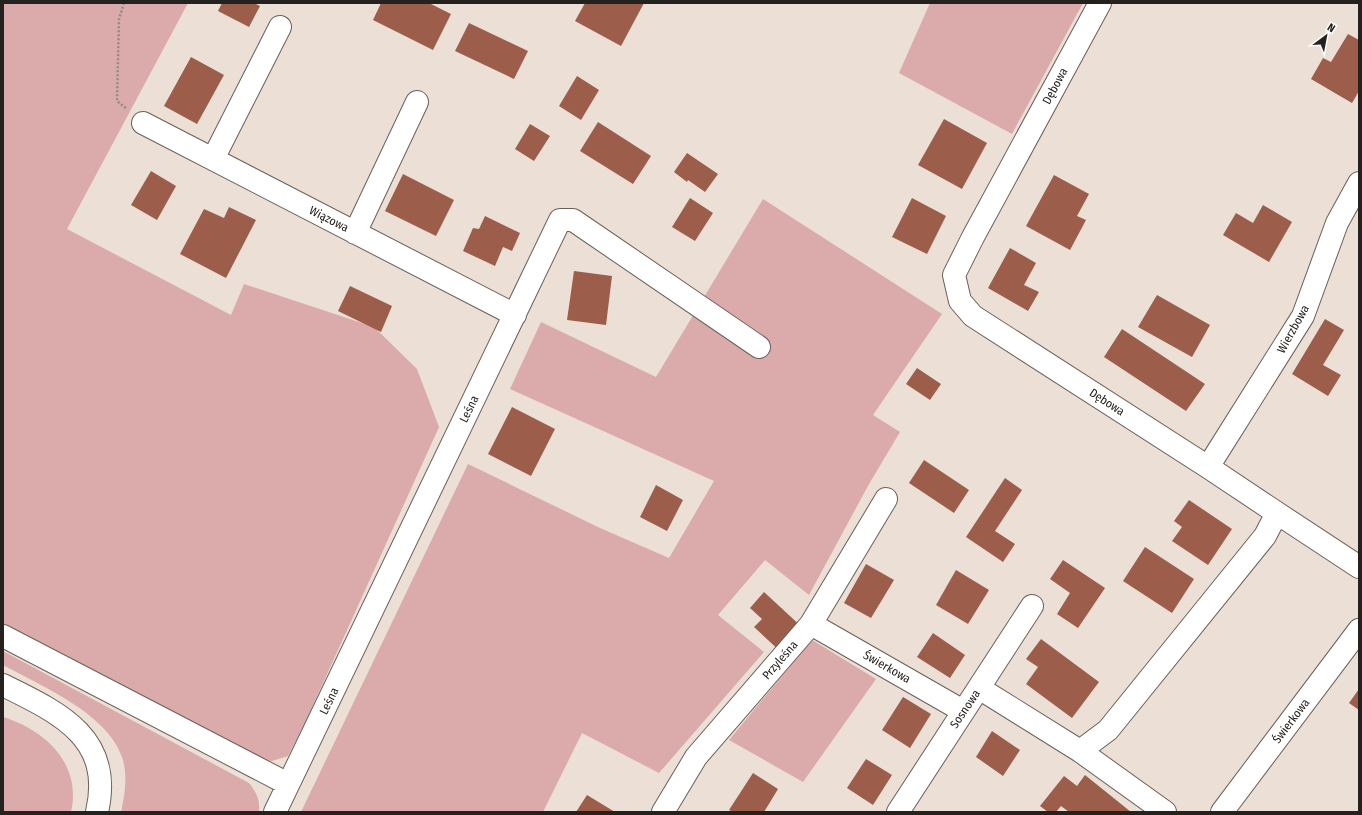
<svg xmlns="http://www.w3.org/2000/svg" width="1362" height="815" font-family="'Fira Sans Condensed',sans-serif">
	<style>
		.green { fill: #dbabab }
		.building { fill: #9c5e4a }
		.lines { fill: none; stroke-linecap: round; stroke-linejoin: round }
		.minor-casing { stroke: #6a6058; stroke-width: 24 }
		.highway-casing { stroke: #6a6058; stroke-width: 24 }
		.path { stroke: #938a84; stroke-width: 2.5; stroke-dasharray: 2 2; stroke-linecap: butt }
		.minor { stroke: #fff; stroke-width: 22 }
		.highway { stroke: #fff; stroke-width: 22 }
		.labels { text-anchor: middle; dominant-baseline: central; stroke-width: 3; stroke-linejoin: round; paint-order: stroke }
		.street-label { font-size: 12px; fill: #25211e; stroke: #fff }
	</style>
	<rect width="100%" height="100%" fill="#ebdfd6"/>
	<!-- green -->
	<path class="green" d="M 3,3 L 188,3 L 67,229 L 231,315 L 244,284 L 374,327 L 417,369 L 439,427 L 304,725 L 288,756 L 272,761 L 261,760 L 3,628 Z
		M 930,3 L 1083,3 L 1012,134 L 899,73 Z
		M 763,199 L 942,314 L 873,415 L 900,432 L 869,484 L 809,595 L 765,560 L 718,615 L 764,652 L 659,773 L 582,733 L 543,812 L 301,812 L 468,464 L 600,528 L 669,558 L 714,481 L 510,389 L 541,322 L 656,377 Z
		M 812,640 L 876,679 L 803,782 L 729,740 Z
		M 3,651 L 249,783 C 257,793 260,800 259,812 L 121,812 C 125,794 128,775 122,757 C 107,713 41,686 3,665 Z
		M 3,717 C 46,730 82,765 71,812 L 3,812 Z"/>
	<!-- building -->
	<path class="building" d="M 222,3 L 254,3 L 260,6 L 249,27 L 218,11 Z
		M 381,3 L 429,3 L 451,14 L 433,50 L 373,20 Z
		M 585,3 L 644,3 L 621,46 L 575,21 Z
		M 469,23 L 528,51 L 514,79 L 455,51 Z
		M 1348,34 L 1359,40 L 1359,91 L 1352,103 L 1311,79 L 1323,58 L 1331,62 Z
		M 191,57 L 224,75 L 197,124 L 164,106 Z
		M 577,76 L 599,90 L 581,120 L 559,106 Z
		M 944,119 L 987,143 L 962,189 L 918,165 Z
		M 598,122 L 651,156 L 633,184 L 580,151 Z
		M 530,124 L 550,136 L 534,161 L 515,149 Z
		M 687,153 L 718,174 L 705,192 L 688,180 L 687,182 L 674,172 Z
		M 151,171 L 176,186 L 157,220 L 131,205 Z
		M 403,174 L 454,200 L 436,236 L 385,211 Z
		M 1054,175 L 1089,194 L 1077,216 L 1086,220 L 1070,250 L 1026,226 Z
		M 690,198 L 713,213 L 695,241 L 672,227 Z
		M 912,198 L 946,216 L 927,254 L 892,237 Z
		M 1263,205 L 1292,222 L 1269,262 L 1223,235 L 1236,213 L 1253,223 Z
		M 229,207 L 256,220 L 226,278 L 180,254 L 204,209 L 224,218 Z
		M 485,216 L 520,233 L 512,251 L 503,247 L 495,266 L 463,251 L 473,228 L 479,229 Z
		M 1010,248 L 1036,263 L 1024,285 L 1039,292 L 1028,311 L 988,288 Z
		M 574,271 L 612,276 L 606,325 L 567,320 Z
		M 350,286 L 392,306 L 381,332 L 338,311 Z
		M 1157,295 L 1210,325 L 1192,357 L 1138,327 Z
		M 1325,319 L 1344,330 L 1323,365 L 1341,375 L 1328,396 L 1292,374 Z
		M 1122,329 L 1205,384 L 1186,411 L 1104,357 Z
		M 917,368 L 941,384 L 930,400 L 906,384 Z
		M 512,407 L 555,429 L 531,476 L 488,454 Z
		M 924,460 L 969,490 L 954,513 L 909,483 Z
		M 1005,478 L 1022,490 L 995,531 L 1015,544 L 1003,562 L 966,537 Z
		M 656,485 L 683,500 L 667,531 L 640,517 Z
		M 1189,500 L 1232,529 L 1208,565 L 1172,541 L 1182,527 L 1174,521 Z
		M 1145,547 L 1194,579 L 1172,613 L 1123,581 Z
		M 1063,560 L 1105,588 L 1078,628 L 1057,614 L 1070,593 L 1050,579 Z
		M 866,564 L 894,580 L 871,618 L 844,603 Z
		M 956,570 L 989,590 L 968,624 L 936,605 Z
		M 764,592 L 804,629 L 782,653 L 754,627 L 762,619 L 750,608 Z
		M 933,633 L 965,655 L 950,678 L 917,657 Z
		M 1041,639 L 1099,682 L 1072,718 L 1026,684 L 1038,667 L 1026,659 Z
		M 1359,689 L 1359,710 L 1349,703 Z
		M 903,697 L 931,714 L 910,748 L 882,730 Z
		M 992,731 L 1020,750 L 1003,776 L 976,757 Z
		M 866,759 L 892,775 L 873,805 L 847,788 Z
		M 753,773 L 778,789 L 764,812 L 733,812 L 729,810 Z
		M 1085,775 L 1131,812 L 1069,812 L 1061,806 L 1056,812 L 1048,812 L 1040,806 L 1064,776 L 1077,786 Z
		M 587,795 L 615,812 L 576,812 Z"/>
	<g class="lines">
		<defs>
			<path id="minor" d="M 143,123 L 515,315
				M 213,159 L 280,27
				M 355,233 L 417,102
				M 1208,467 L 1303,316 L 1337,223 L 1359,183
				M 1277,513 L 1359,567
				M 811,624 L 963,711
				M 3,636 L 288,784
				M 979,688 L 1080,751 L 1165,812
				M 1080,751 L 1108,730 L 1265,536 L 1277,513 L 1208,467 L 973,316 L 960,301 L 954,275 L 973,237 L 1100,3
				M 275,812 L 560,220 L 573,220 L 759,347
				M 663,812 L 696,757 L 811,624 L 886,499
				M 898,812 L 1032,606
				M 1222,812 L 1359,630"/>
			<path id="highway" d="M 3,685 C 60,713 114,738 97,812"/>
		</defs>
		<!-- minor casing -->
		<use href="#minor" class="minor-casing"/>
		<!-- highway casing -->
		<use href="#highway" class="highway-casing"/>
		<!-- path -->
		<path class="path" d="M 124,3 L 119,19 L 117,101 L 127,109"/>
		<!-- minor -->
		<use href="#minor" class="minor"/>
		<!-- highway -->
		<use href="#highway" class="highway"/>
	</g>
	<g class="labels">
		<!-- street labels -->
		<g class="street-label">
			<text transform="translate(1055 86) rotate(-62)">Dębowa</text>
			<text transform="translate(329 219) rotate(27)">Wiązowa</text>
			<text transform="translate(1293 329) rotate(-61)">Wierzbowa</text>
			<text transform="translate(1107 402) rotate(33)">Dębowa</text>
			<text transform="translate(469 409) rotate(-64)">Leśna</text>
			<text transform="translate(780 660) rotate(-49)">Przyleśna</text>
			<text transform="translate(887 667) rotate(30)">Świerkowa</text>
			<text transform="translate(329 701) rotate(-64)">Leśna</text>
			<text transform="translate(965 709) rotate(-56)">Sosnowa</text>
			<text transform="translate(1291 721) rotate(-53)">Świerkowa</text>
		</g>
	</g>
	<!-- border -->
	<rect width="1362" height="815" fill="none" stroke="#25211e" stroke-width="8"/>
	<!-- north arrow -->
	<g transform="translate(1326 36) rotate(32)" stroke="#ffffff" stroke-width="3" paint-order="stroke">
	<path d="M0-3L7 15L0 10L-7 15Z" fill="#25211e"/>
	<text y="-6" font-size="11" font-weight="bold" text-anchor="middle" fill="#25211e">N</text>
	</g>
</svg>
